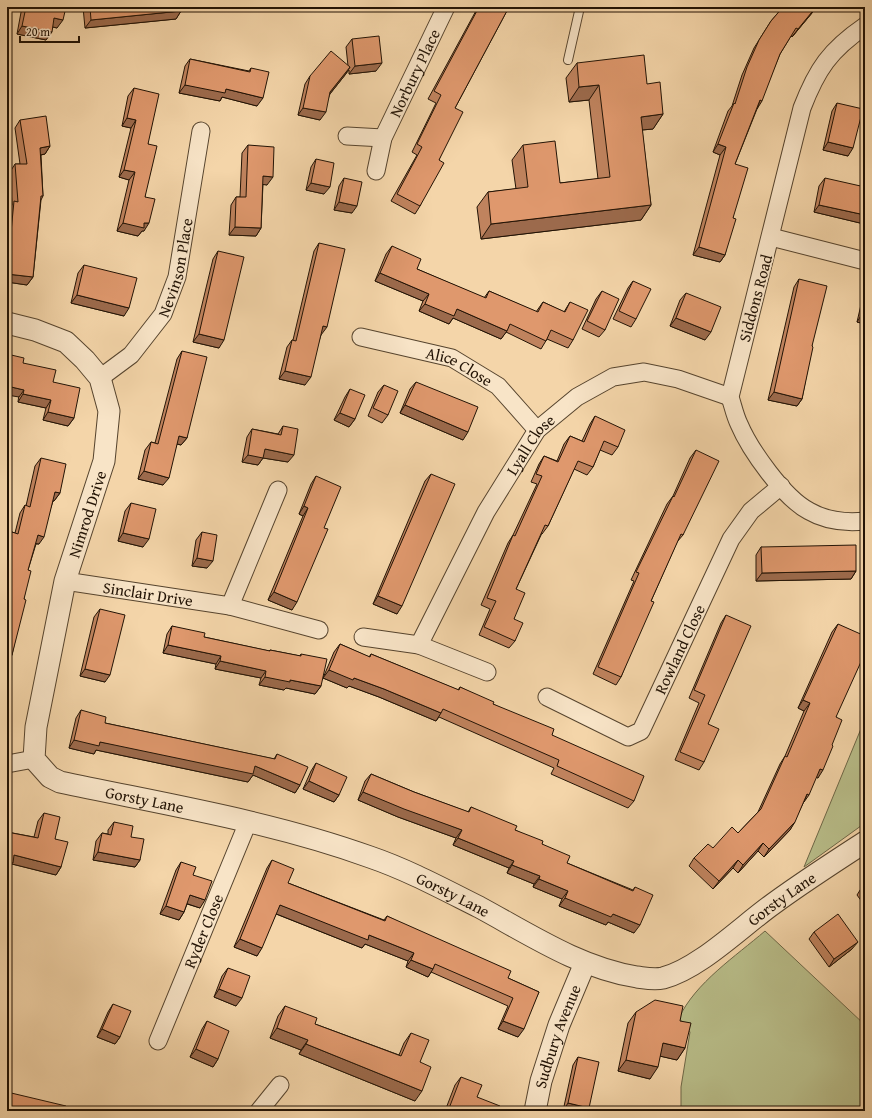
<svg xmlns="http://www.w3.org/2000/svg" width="872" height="1118" font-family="'Gentium Book Plus',serif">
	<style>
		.green { fill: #b9be8a; stroke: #6e6848 }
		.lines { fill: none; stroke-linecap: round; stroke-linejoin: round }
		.service-casing { stroke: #56442e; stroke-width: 10 }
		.minor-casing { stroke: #56442e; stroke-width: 19 }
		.tertiary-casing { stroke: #56442e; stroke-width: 23 }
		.service { stroke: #f8e4c7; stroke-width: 8 }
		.minor { stroke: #f8e4c7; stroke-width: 17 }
		.tertiary { stroke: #f8e4c7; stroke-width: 21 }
		.wall { fill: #c0835e; stroke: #221305 }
		.shaded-wall { fill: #9c6a4c; stroke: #221305 }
		.building { fill: #df986d; stroke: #221305 }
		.labels { text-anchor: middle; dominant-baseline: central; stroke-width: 3.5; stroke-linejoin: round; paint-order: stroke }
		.street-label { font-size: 16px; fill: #221305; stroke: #f8e4c7 }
	</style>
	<rect width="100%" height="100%" fill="#f4d5a9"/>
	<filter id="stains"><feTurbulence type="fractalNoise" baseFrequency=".005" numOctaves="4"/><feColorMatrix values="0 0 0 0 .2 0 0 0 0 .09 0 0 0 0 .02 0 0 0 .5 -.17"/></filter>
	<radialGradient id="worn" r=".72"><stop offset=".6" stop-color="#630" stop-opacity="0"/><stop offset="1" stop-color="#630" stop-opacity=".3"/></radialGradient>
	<!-- green -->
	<path class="green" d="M 865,719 L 865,823 L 804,867 Z
		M 765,931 L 865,1025 L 865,1111 L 681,1111 L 681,1087 L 690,1032 L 679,1018 C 695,983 736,956 765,931 Z"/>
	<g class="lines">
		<defs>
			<path id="service" d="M 568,60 L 580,7"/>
			<g id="minor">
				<path d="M 865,26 C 830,50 817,69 802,108 L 730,397 C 733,406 735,416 739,424 C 750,450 784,498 809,511 C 826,521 845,523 865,521"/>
				<path d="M 347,136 L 383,138"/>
				<path id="s1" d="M 376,171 L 383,138 L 446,7"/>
				<path d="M 771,237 L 865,261"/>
				<path id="s2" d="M 361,337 L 452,358 L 498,386 L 537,430"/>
				<path id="s3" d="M 100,378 L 131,355 L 163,314 L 177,277 L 201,131"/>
				<path id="s4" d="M 65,581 L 230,606 L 278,490"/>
				<path d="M 230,606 L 319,630"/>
				<path d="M 363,637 L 419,645"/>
				<path id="s5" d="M 487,672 L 419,645 L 486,512 L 537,430 L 577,397 L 613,377 L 644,372 L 678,379 L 730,397"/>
				<path id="s6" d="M 547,697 L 628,737 L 641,731 L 731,539 L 751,511 L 781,486"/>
				<path d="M 7,764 L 34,759"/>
				<path id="s7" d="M 158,1041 L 248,822"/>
				<path d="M 259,1111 L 280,1085"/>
			</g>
			<g id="tertiary">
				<path id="s8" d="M 7,323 L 35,330 L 66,342 L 85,360 L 100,378 L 109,411 L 104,461 L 65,581 L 36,727 L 34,759 L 50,777 L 60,782 C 163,804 270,821 370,857 C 408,870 443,889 479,907 C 529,934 580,968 637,977 C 645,978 654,980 663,978 C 699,969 742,926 773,904 C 803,882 834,862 865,842"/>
				<path id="s9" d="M 535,1111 L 541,1081 L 559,1025 L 585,963"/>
			</g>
		</defs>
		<!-- service casing -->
		<use href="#service" class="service-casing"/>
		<!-- minor casing -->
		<use href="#minor" class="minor-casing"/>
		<!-- tertiary casing -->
		<use href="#tertiary" class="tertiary-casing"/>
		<!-- service -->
		<use href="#service" class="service"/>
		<!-- minor -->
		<use href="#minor" class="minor"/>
		<!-- tertiary -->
		<use href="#tertiary" class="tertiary"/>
	</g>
	<!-- wall -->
	<path class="wall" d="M 22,7 L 66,7 L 57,28 L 53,27 L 46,40 L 17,34 Z
		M 83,7 L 181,7 L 181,11 L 176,19 L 85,28 Z
		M 478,7 L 509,7 L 455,108 L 439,160 L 420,206 L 415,214 L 391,201 L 417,155 L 412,152 L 436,103 L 428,99 Z
		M 783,7 L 817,7 L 792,37 L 791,36 L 780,54 L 757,109 L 735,164 L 733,218 L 725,255 L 720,262 L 693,255 L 720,155 L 713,152 L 728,111 L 732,106 L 742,75 L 754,48 L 771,21 Z
		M 352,39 L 376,71 L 349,74 L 349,70 L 330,94 L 320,120 L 298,115 L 305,84 L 310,76 L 348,66 L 346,47 Z
		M 190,59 L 249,71 L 251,68 L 257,106 L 222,97 L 220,101 L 179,93 L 185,66 Z
		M 577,63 L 647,84 L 663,114 L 653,129 L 642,130 L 651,205 L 641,220 L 481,239 L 477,207 L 488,192 L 516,189 L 512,160 L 523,145 L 560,183 L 598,179 L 589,100 L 569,102 L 566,78 Z
		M 134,88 L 148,144 L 145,197 L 144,231 L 142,231 L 138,236 L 117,231 L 129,180 L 119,177 L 131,128 L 122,126 L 128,96 Z
		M 837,103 L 848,156 L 823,150 L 832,111 Z
		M 20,120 L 50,146 L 45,154 L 41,155 L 43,196 L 41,200 L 33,277 L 27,285 L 7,282 L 7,226 L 9,209 L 12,205 L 10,172 L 15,164 L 20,164 L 15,128 Z
		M 248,145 L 267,185 L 263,184 L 261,228 L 256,236 L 229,235 L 231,205 L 236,197 L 240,197 L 242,153 Z
		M 316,159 L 324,194 L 306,190 L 311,167 Z
		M 344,178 L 352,213 L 334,210 L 339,186 Z
		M 825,178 L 860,223 L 814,212 L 819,186 Z
		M 319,243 L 321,335 L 305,385 L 279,379 L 287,347 L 292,340 L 293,340 L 314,251 Z
		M 392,246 L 417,269 L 484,298 L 489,291 L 536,312 L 543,302 L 564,312 L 570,302 L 573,340 L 568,348 L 547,339 L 541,349 L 506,332 L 501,339 L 453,318 L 449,324 L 419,311 L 423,301 L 375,281 L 386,254 Z
		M 218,251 L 219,348 L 193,342 L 213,259 Z
		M 84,265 L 124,316 L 71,303 L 78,273 Z
		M 799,279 L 812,346 L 802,399 L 797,406 L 768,400 L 794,287 Z
		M 633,281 L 636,319 L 631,327 L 613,319 L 628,288 Z
		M 602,291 L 605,330 L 599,337 L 582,329 L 596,299 Z
		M 686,293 L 705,340 L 670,326 L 680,300 Z
		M 865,293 L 865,324 L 857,322 L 863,296 Z
		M 182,351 L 187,438 L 181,445 L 177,444 L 163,485 L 138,479 L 145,450 L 151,442 L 155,443 L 177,359 Z
		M 23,363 L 53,382 L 74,418 L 68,426 L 43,420 L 46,408 L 18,402 Z
		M 416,382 L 463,440 L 400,413 L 410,389 Z
		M 384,385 L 388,415 L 382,423 L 368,416 L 378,392 Z
		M 350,389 L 355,419 L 349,427 L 334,420 L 345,397 Z
		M 595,416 L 618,447 L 612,455 L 600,450 L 593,467 L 587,475 L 574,469 L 548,526 L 542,534 L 542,533 L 516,589 L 514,619 L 515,641 L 509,648 L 479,635 L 490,609 L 481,605 L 508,543 L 513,535 L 537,484 L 531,482 L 539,464 L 544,456 L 557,461 L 564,444 L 570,436 L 582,441 L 590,424 Z
		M 283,426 L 288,462 L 263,458 L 258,465 L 242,462 L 247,437 L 252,429 L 278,434 Z
		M 696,450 L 683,535 L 677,542 L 651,601 L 621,677 L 616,685 L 593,674 L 634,581 L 631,580 L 667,504 L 673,496 L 690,458 Z
		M 41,458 L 60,493 L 54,501 L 53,501 L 39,544 L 36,544 L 28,570 L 24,599 L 12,655 L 7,662 L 7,539 L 12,532 L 15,533 L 20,513 L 25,505 L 26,506 L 35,466 Z
		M 431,474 L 397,614 L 373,604 L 425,481 Z
		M 316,476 L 292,610 L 268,600 L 303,516 L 299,514 L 311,484 Z
		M 131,503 L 143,547 L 118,541 L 125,511 Z
		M 202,532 L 207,568 L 192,566 L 196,540 Z
		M 761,547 L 856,571 L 851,579 L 756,581 L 756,555 Z
		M 100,609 L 105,682 L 80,676 L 94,617 Z
		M 726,615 L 708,724 L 704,762 L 699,770 L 675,760 L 699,703 L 689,698 L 721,623 Z
		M 838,624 L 836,717 L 818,778 L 816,777 L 790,830 L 764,857 L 758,851 L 738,873 L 733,868 L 713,889 L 689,866 L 694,858 L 713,848 L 738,833 L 758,812 L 780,764 L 785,756 L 804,711 L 798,708 L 832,632 Z
		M 172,626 L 204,637 L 269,651 L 270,650 L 300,656 L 301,654 L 321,686 L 315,694 L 286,688 L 284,690 L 259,685 L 261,678 L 215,669 L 216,664 L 163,653 L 167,634 Z
		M 340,644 L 369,657 L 371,654 L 458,690 L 460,687 L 493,704 L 552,735 L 634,801 L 628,808 L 551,774 L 554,768 L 439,717 L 436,721 L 379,697 L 349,686 L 347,688 L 323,678 L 334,652 Z
		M 81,710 L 105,723 L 274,759 L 277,754 L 300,785 L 295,793 L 253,775 L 248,782 L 96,750 L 94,754 L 69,748 L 76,718 Z
		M 316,763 L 339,795 L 334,802 L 303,789 L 311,771 Z
		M 371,774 L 414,792 L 468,812 L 471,807 L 542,844 L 567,863 L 633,890 L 635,887 L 634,933 L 608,922 L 606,925 L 559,906 L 562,899 L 533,887 L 534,884 L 507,873 L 509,868 L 453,845 L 456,838 L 398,817 L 358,800 L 365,781 Z
		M 44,813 L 55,839 L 61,867 L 56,875 L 12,864 L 7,870 L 7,832 L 34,837 L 38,821 Z
		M 114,822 L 131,837 L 140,860 L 135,867 L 93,860 L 96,841 L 102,833 L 108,834 L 108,830 Z
		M 272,860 L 288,883 L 384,920 L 387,916 L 508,978 L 539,992 L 518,1037 L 498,1029 L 508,1006 L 431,972 L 428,977 L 406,967 L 408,961 L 365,944 L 362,948 L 276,914 L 257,956 L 234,947 L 267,868 Z
		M 181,862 L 193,875 L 200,908 L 187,904 L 184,912 L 179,920 L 160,914 L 176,870 Z
		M 865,885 L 865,906 L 857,895 L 862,887 Z
		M 814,932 L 852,949 L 829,967 L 809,939 Z
		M 228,968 L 236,1006 L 214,997 L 222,976 Z
		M 113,1004 L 120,1037 L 115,1044 L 97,1037 L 108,1012 Z
		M 285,1006 L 315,1024 L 399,1055 L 404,1043 L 411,1033 L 420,1062 L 415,1101 L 299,1054 L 301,1050 L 270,1038 L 278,1016 Z
		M 636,1012 L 680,1021 L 685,1048 L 677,1060 L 660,1056 L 650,1079 L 618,1071 L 628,1023 Z
		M 207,1021 L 218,1059 L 213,1067 L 190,1057 L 202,1029 Z
		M 578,1057 L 589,1108 L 587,1111 L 563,1111 L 573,1065 Z
		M 461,1077 L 477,1097 L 498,1111 L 445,1111 L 455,1085 Z"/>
	<!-- shaded-wall -->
	<path class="shaded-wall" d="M 816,7 L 817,7 L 792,37 L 798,29 Z
		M 181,11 L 176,19 L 85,28 L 91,20 Z
		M 54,18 L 63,20 L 57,28 L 49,26 Z
		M 22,26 L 52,32 L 46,40 L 17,34 Z
		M 382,63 L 376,71 L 349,74 L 355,66 Z
		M 350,67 L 345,75 L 325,100 L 330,92 Z
		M 185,85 L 226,89 L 263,98 L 257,106 L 222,97 L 220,101 L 179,93 Z
		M 599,85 L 589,100 L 569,102 L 579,87 Z
		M 760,100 L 762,101 L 757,109 Z
		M 303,108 L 326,112 L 320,120 L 298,115 Z
		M 663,114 L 653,129 L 630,131 L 641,117 Z
		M 127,118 L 136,120 L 131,128 L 122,126 Z
		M 828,142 L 853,148 L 848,156 L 823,150 Z
		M 718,144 L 726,147 L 720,155 L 713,152 Z
		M 50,146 L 45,154 L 35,156 L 40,148 Z
		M 124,170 L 135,172 L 129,180 L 119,177 Z
		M 263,176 L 273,177 L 267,185 L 258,184 Z
		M 311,183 L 330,187 L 324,194 L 306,190 Z
		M 339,202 L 357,206 L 352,213 L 334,210 Z
		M 651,205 L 641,220 L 481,239 L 491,224 Z
		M 819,205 L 865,215 L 865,216 L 860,223 L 814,212 Z
		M 123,223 L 149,223 L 144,231 L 142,231 L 138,236 L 117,231 Z
		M 235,227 L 261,228 L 256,236 L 229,235 Z
		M 699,247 L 725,255 L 720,262 L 693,255 Z
		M 380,273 L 429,294 L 423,301 L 375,281 Z
		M 7,274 L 33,277 L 27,285 L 7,282 Z
		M 77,295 L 129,308 L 124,316 L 71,303 Z
		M 425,304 L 457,309 L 507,331 L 501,339 L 453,318 L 449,324 L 419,311 Z
		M 862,314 L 865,315 L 865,324 L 857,322 Z
		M 676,318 L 711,332 L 705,340 L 670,326 Z
		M 323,326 L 327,327 L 321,335 L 318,334 Z
		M 199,334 L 224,340 L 219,348 L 193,342 Z
		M 285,371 L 311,377 L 305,385 L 279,379 Z
		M 7,386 L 24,390 L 19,397 L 7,395 Z
		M 774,392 L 802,399 L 797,406 L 768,400 Z
		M 23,394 L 51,400 L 46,408 L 18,402 Z
		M 405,405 L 468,432 L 463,440 L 400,413 Z
		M 48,412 L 74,418 L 68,426 L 43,420 Z
		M 340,413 L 355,419 L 349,427 L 334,420 Z
		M 179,436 L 187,438 L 181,445 L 174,443 Z
		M 265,449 L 294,455 L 288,462 L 263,458 L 258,465 L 242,462 L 248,455 Z
		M 144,471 L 169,478 L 163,485 L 138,479 Z
		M 55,492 L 60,493 L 54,501 L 50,500 Z
		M 304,506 L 308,508 L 303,516 L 299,514 Z
		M 123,533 L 149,539 L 143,547 L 118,541 Z
		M 38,535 L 44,537 L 39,544 L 32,543 Z
		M 197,558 L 213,561 L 207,568 L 192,566 Z
		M 856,571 L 851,579 L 756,581 L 762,573 Z
		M 274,592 L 297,602 L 292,610 L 268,600 Z
		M 378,596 L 402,606 L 397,614 L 373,604 Z
		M 168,645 L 221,656 L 216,664 L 163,653 Z
		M 7,654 L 12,655 L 7,662 Z
		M 220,661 L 266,671 L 261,678 L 215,669 Z
		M 85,669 L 110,675 L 105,682 L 80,676 Z
		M 329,670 L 354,678 L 384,689 L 441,713 L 436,721 L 379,697 L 349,686 L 347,688 L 323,678 Z
		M 265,677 L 290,680 L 321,686 L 315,694 L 286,688 L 284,690 L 259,685 Z
		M 803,700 L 810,703 L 804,711 L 798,708 Z
		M 74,740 L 100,742 L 255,766 L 300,785 L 295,793 L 253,775 L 248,782 L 96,750 L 94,754 L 69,748 Z
		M 820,769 L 823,770 L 818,778 L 815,777 Z
		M 309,781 L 339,795 L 334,802 L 303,789 Z
		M 363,792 L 462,830 L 456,838 L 398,817 L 358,800 Z
		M 807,794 L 809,795 L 804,802 Z
		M 795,822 L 790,830 L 764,857 L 769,849 Z
		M 458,838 L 514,861 L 509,868 L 453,845 Z
		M 763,843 L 758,851 L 738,873 L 743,865 Z
		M 98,852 L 140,860 L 135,867 L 93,860 Z
		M 14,855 L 61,867 L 56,875 L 12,864 L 7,870 L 7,862 Z
		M 738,860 L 733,868 L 713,889 L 719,881 Z
		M 512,865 L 540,876 L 534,884 L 507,873 Z
		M 539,879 L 568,891 L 562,899 L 533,887 Z
		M 190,895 L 205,900 L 200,908 L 185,903 Z
		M 565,898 L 613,914 L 640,925 L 634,933 L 608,922 L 606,925 L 559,906 Z
		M 280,905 L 369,935 L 414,953 L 408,961 L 365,944 L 362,948 L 274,913 Z
		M 166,906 L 184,912 L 179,920 L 160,914 Z
		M 240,939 L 262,948 L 257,956 L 234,947 Z
		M 858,942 L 852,949 L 829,967 L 834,959 Z
		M 411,960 L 433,969 L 428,977 L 406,967 Z
		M 219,989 L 242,998 L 236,1006 L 214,997 Z
		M 503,1021 L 524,1029 L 518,1037 L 498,1029 Z
		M 277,1028 L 308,1040 L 301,1050 L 270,1038 Z
		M 102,1029 L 120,1037 L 115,1044 L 97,1037 Z
		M 663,1043 L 685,1048 L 677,1060 L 655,1055 Z
		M 306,1044 L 422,1091 L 415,1101 L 299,1054 Z
		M 196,1049 L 218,1059 L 213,1067 L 190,1057 Z
		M 626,1060 L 658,1067 L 650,1079 L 618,1071 Z
		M 568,1103 L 589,1108 L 587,1111 L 563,1111 Z"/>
	<!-- building -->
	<path class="building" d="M 26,7 L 66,7 L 63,20 L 54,18 L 52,32 L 22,26 Z
		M 90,7 L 181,7 L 181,11 L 91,20 Z
		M 479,7 L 509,7 L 455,108 L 463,112 L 439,160 L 444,163 L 420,206 L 397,194 L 422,147 L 417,144 L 441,95 L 434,91 Z
		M 783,7 L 816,7 L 798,29 L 796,28 L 780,54 L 762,101 L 760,100 L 735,164 L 748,168 L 733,218 L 736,219 L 725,255 L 699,247 L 726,147 L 718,144 L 734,103 L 735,104 L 747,67 L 759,40 L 771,21 Z
		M 379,36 L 382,63 L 355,66 L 352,39 Z
		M 331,51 L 350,67 L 330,92 L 326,112 L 303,108 L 310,76 Z
		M 644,55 L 647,84 L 660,82 L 663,114 L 641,117 L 651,205 L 491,224 L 488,192 L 528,187 L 523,145 L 555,141 L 560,183 L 610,177 L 599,85 L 579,87 L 577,63 Z
		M 190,59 L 250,72 L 251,68 L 269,72 L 263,98 L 226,89 L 225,93 L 185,85 Z
		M 134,88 L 159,94 L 148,144 L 157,146 L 145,197 L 155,199 L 149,223 L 144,223 L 144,228 L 123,223 L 135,172 L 124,170 L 136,120 L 127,118 Z
		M 837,103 L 863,109 L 853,148 L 828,142 Z
		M 46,116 L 50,146 L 40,148 L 43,196 L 41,196 L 33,277 L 7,274 L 14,201 L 18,202 L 15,164 L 27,164 L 20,120 Z
		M 248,145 L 274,147 L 273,177 L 263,176 L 261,228 L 235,227 L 236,197 L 246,197 Z
		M 316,159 L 334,163 L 330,187 L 311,183 Z
		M 344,178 L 362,182 L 357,206 L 339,202 Z
		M 825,178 L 865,187 L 865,215 L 819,205 Z
		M 319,243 L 345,249 L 327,327 L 323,326 L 311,377 L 285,371 L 292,340 L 296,341 Z
		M 392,246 L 421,259 L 417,269 L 486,298 L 489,291 L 538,312 L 543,302 L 565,312 L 570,302 L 588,310 L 573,340 L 551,330 L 546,341 L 510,324 L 507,331 L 457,309 L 454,316 L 425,304 L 429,294 L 380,273 Z
		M 218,251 L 244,257 L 224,340 L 199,334 Z
		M 84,265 L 137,278 L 129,308 L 77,295 Z
		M 799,279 L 827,286 L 812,346 L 813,347 L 802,399 L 774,392 Z
		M 633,281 L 651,289 L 636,319 L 619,311 Z
		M 602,291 L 619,299 L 605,330 L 587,321 Z
		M 686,293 L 721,307 L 711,332 L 676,318 Z
		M 865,303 L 865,315 L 862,314 Z
		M 182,351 L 207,357 L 187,438 L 179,436 L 169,478 L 144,471 L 151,442 L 158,444 Z
		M 7,354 L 24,358 L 23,363 L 56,370 L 53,382 L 80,388 L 74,418 L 48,412 L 51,400 L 23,394 L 24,390 L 7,386 Z
		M 416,382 L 478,407 L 468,432 L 405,405 Z
		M 384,385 L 398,391 L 388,415 L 373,408 Z
		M 350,389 L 365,395 L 355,419 L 340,413 Z
		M 595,416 L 625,430 L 618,447 L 604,441 L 593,467 L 578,461 L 548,526 L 545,525 L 516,589 L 525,593 L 514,619 L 523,623 L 515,641 L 484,627 L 496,601 L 487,598 L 513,535 L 515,536 L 542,476 L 536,474 L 544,456 L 558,462 L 570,436 L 584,442 Z
		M 283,426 L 298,429 L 294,455 L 265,449 L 263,458 L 248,455 L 252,429 L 281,435 Z
		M 696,450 L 719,461 L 683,535 L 681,534 L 651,601 L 654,602 L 621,677 L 598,667 L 639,573 L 636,572 L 673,496 L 674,497 Z
		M 41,458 L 66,464 L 60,493 L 55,492 L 44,537 L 38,535 L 28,570 L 31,571 L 24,599 L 26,600 L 12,655 L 7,654 L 7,549 L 12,532 L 18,534 L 25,505 L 30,507 Z
		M 431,474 L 455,484 L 402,606 L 378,596 Z
		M 316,476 L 341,487 L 324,528 L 328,529 L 297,602 L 274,592 L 308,508 L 304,506 Z
		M 131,503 L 156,509 L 149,539 L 123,533 Z
		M 202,532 L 217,535 L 213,561 L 197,558 Z
		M 856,545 L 856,571 L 762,573 L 761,547 Z
		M 100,609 L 125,615 L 110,675 L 85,669 Z
		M 726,615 L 751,626 L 708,724 L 719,729 L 704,762 L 680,752 L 705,695 L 694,690 Z
		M 838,624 L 865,636 L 865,653 L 836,717 L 842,720 L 832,745 L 833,746 L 823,770 L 820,769 L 809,795 L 807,794 L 795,822 L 769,849 L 763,843 L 743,865 L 738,860 L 719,881 L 694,858 L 708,844 L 713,848 L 732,827 L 738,833 L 761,809 L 785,756 L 787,757 L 810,703 L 803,700 Z
		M 172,626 L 205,633 L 204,637 L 270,651 L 270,650 L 301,656 L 301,654 L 327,659 L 321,686 L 290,680 L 290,682 L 265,677 L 266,671 L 220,661 L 221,656 L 168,645 Z
		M 340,644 L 370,657 L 371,654 L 459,690 L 460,687 L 494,702 L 493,704 L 554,729 L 552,735 L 644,776 L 634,801 L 557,766 L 559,760 L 443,709 L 441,713 L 384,689 L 354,678 L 353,680 L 329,670 Z
		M 81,710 L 106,717 L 105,723 L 275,759 L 277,754 L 308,767 L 300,785 L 255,766 L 253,774 L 100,742 L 99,746 L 74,740 Z
		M 316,763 L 347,777 L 339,795 L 309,781 Z
		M 371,774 L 414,792 L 469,812 L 471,807 L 517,826 L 515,830 L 543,841 L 542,844 L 570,856 L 567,863 L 633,891 L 635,887 L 653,895 L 640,925 L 613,914 L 611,917 L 565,898 L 568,891 L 539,879 L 540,876 L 512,865 L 514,861 L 458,838 L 462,830 L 404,809 L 363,792 Z
		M 44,813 L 60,817 L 55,839 L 68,842 L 61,867 L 14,855 L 13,863 L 7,862 L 7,832 L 38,838 Z
		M 114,822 L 133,826 L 131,837 L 144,839 L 140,860 L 98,852 L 102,833 L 111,835 Z
		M 272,860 L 294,869 L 288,883 L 385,921 L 387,916 L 511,971 L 508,978 L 539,992 L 524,1029 L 503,1021 L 513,998 L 435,964 L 433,969 L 411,960 L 414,953 L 369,935 L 368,940 L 280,905 L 262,948 L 240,939 Z
		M 181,862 L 196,867 L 193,875 L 212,881 L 205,900 L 190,895 L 184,912 L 166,906 Z
		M 865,885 L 865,891 L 862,887 Z
		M 838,914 L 858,942 L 834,959 L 814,932 Z
		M 228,968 L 250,976 L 242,998 L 219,989 Z
		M 655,1000 L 683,1006 L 680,1021 L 691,1023 L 685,1048 L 663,1043 L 658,1067 L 626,1060 L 636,1012 Z
		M 113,1004 L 131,1011 L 120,1037 L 102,1029 Z
		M 285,1006 L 317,1018 L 315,1024 L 401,1056 L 411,1033 L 429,1040 L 420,1062 L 431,1067 L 422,1091 L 306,1044 L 308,1040 L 277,1028 Z
		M 207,1021 L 229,1031 L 218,1059 L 196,1049 Z
		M 578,1057 L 599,1062 L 589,1108 L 568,1103 Z
		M 461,1077 L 482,1085 L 477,1097 L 500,1106 L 498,1111 L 448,1111 Z
		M 7,1092 L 66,1106 L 65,1111 L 7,1111 Z
		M 106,1108 L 118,1111 L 105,1111 Z
		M 651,1109 L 652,1111 L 644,1111 Z"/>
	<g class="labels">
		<!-- street labels -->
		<g class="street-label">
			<text stroke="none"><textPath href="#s1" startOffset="106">Norbury Place</textPath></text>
			<text stroke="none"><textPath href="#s3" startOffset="139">Nevinson Place</textPath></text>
			<text transform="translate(755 298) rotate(-75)">Siddons Road</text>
			<text stroke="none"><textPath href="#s2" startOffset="103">Alice Close</textPath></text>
			<text stroke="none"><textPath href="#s5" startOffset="303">Lyall Close</textPath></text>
			<text transform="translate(87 514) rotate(-72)">Nimrod Drive</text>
			<text stroke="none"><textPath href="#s4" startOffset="84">Sinclair Drive</textPath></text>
			<text stroke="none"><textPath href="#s6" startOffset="195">Rowland Close</textPath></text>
			<text stroke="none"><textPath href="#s8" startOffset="625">Gorsty Lane</textPath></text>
			<text stroke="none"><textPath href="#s8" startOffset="949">Gorsty Lane</textPath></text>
			<text stroke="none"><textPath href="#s8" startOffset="1321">Gorsty Lane</textPath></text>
			<text stroke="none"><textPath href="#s7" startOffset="119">Ryder Close</textPath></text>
			<text stroke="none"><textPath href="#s9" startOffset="78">Sudbury Avenue</textPath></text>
		</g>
	</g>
	<!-- margin -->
	<rect width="872" height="1118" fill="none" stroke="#f4d5a9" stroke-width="24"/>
	<rect x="8" y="8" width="856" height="1102" fill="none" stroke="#221305" stroke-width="2"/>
	<rect x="12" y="12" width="848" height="1094" fill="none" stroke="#221305"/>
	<!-- scale -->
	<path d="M20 36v6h59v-6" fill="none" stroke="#221305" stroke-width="2"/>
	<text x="26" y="36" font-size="12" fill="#221305" stroke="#f8e4c7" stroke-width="3" paint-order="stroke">20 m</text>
	<rect width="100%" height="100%" filter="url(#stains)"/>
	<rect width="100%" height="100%" fill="url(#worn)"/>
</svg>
